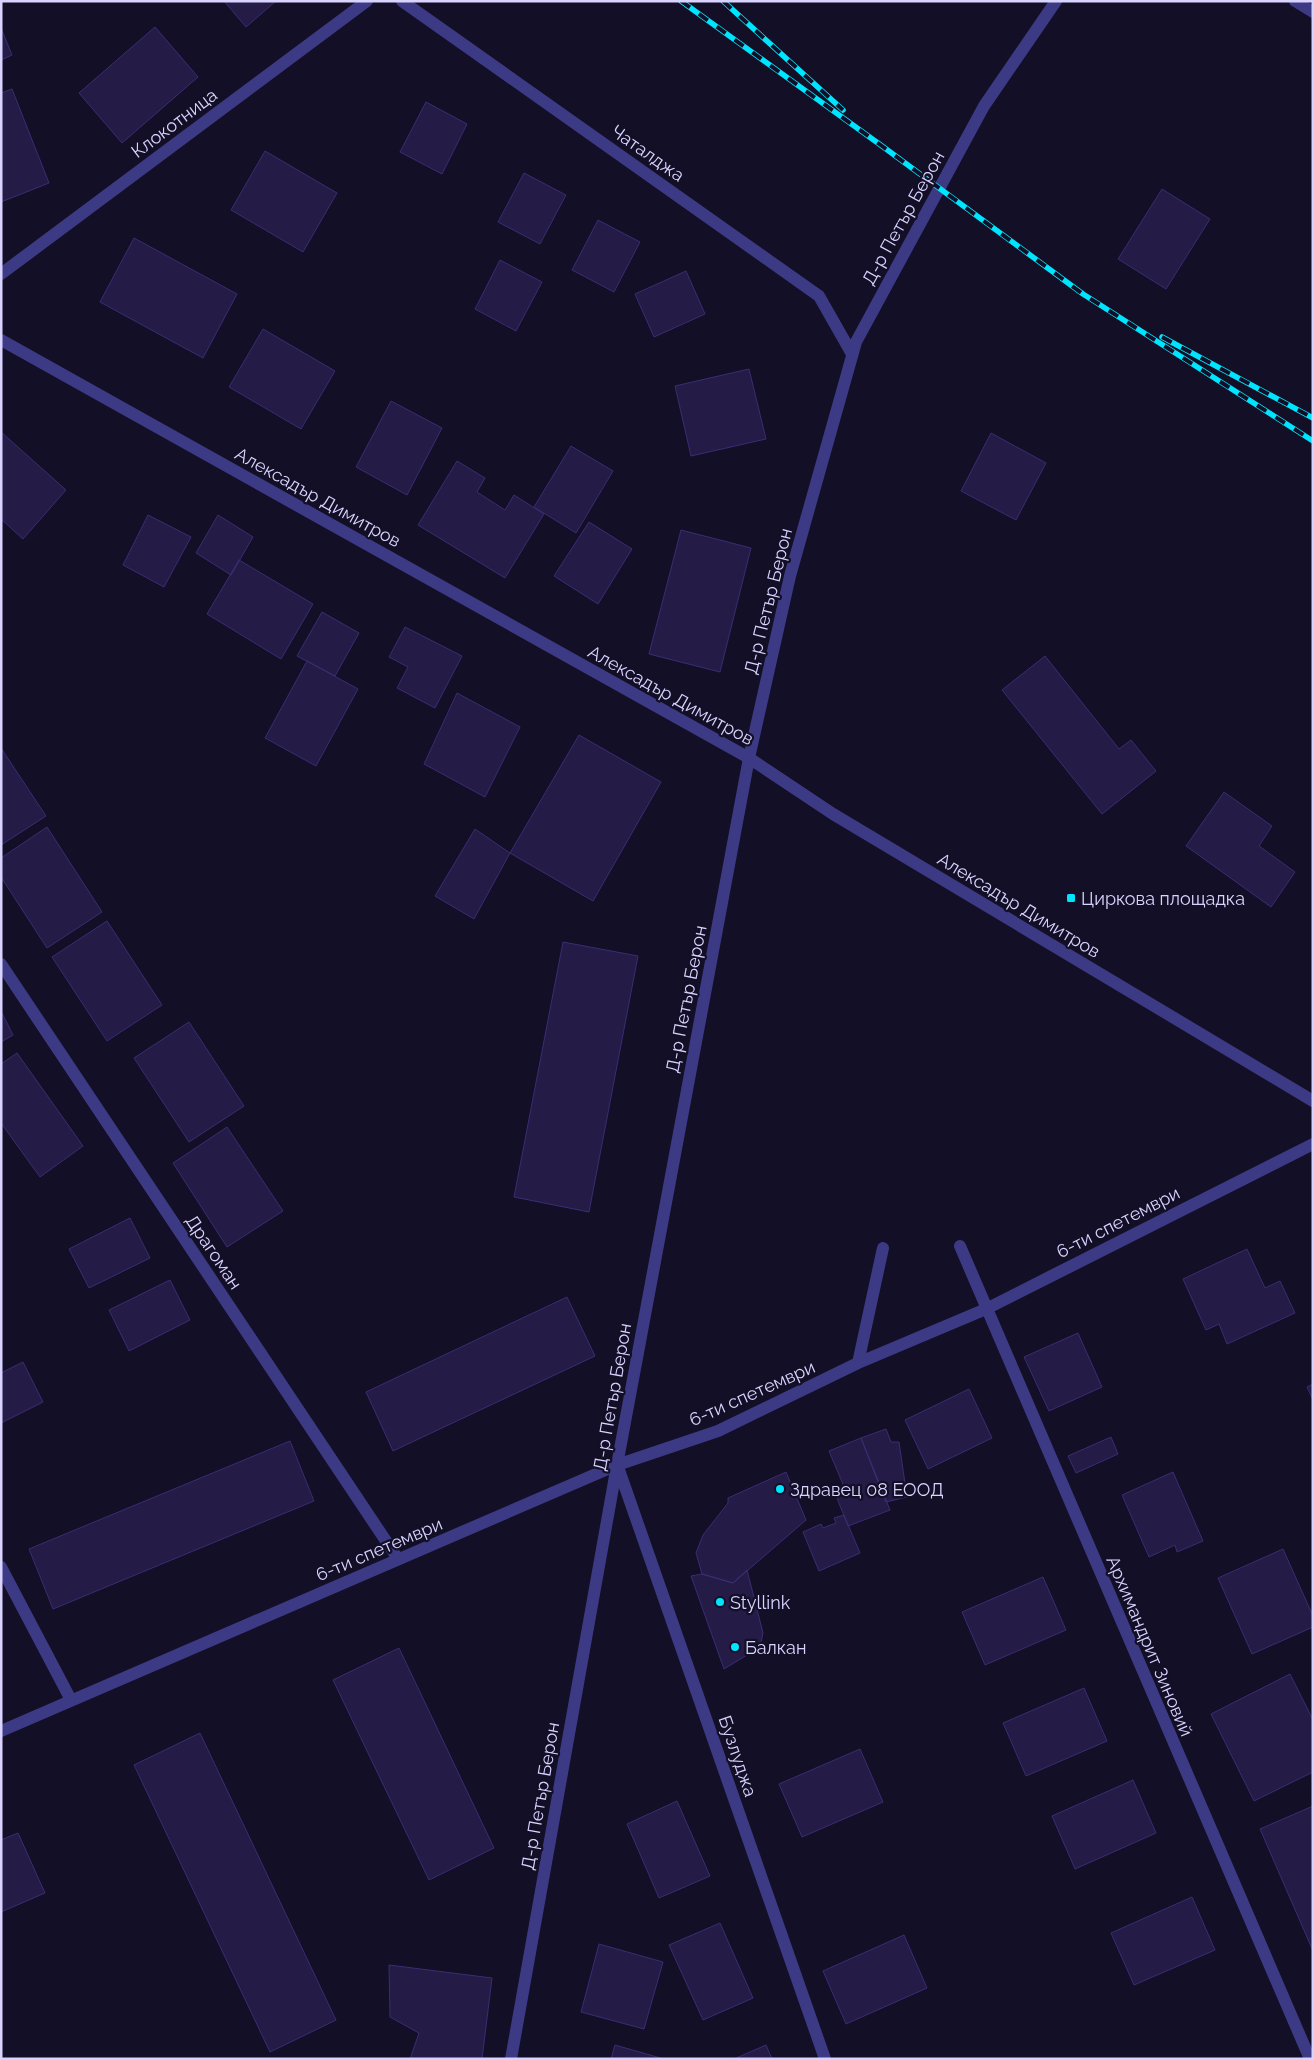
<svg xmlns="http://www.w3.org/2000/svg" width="1314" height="2060" font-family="Raleway,sans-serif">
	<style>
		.building { fill: #241b47; stroke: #3b2d73 }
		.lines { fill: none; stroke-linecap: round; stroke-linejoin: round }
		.minor { stroke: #3d3a85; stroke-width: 12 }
		.rail-casing { stroke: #00e5ff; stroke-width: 5.5 }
		.rail { stroke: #130f26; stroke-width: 4; stroke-dasharray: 11; stroke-linecap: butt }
		.poi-dot { fill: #00e5ff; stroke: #130f26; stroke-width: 2 }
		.labels { text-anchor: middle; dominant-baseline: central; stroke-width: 4.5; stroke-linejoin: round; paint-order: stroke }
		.street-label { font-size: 18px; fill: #d9d4ff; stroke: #130f26 }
		.poi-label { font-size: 18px; fill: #d9d4ff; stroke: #130f26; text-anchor: start }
	</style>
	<rect width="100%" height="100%" fill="#130f26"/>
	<!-- building -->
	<path class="building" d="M 224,1 L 276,1 L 246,27 Z
		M 155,27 L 198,77 L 122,143 L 79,93 Z
		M 1,28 L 12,55 L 1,60 Z
		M 12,89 L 49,183 L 1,202 L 1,93 Z
		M 426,102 L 467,124 L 442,174 L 400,152 Z
		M 265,151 L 337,193 L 303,252 L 231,210 Z
		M 524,173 L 566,195 L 540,244 L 498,222 Z
		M 1162,189 L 1210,219 L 1166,289 L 1118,259 Z
		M 598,220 L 640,242 L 614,292 L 572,270 Z
		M 134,238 L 237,294 L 203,358 L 100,302 Z
		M 500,260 L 542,282 L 516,331 L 475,309 Z
		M 686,271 L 705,314 L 654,337 L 635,294 Z
		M 263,329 L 335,371 L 301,429 L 229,387 Z
		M 749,369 L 766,439 L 691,456 L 675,386 Z
		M 391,401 L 442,428 L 407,495 L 356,467 Z
		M 1,432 L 66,490 L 23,539 L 1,519 Z
		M 991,433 L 1046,463 L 1016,520 L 961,491 Z
		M 571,446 L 613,471 L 576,533 L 534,507 Z
		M 457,461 L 485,478 L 477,492 L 505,510 L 514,495 L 544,514 L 505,578 L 418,525 Z
		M 148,515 L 191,537 L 164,587 L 123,565 Z
		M 218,515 L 253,537 L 231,575 L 196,553 Z
		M 589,522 L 632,549 L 598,604 L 554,576 Z
		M 681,530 L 751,548 L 720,672 L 649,654 Z
		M 239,560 L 313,604 L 281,659 L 207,614 Z
		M 322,612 L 359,633 L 335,676 L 297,656 Z
		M 405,627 L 462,656 L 435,708 L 397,688 L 408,667 L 389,657 Z
		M 1045,656 L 1119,749 L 1131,740 L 1156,771 L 1102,814 L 1002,690 Z
		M 307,661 L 358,689 L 316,766 L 265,738 Z
		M 457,693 L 520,727 L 485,797 L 424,764 Z
		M 579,735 L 661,782 L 593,901 L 510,853 Z
		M 1,748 L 46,816 L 1,845 Z
		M 1224,792 L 1272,826 L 1259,846 L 1295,872 L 1271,907 L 1186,846 Z
		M 47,827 L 102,912 L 47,948 L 1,877 L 1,858 Z
		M 475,829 L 510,853 L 474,919 L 435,896 Z
		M 107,921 L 162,1005 L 107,1041 L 52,957 Z
		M 563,942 L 638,956 L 589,1212 L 514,1197 Z
		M 1,1011 L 13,1035 L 1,1042 Z
		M 189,1022 L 244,1106 L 189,1142 L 134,1058 Z
		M 17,1053 L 83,1146 L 40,1177 L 1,1123 L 1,1064 Z
		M 227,1127 L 283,1211 L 227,1247 L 173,1163 Z
		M 130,1218 L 150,1258 L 89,1288 L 69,1249 Z
		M 1247,1249 L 1265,1288 L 1280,1281 L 1295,1313 L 1227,1344 L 1219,1324 L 1206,1330 L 1183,1279 Z
		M 170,1280 L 190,1320 L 129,1351 L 109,1310 Z
		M 567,1297 L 595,1356 L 393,1451 L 366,1392 Z
		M 1078,1333 L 1102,1387 L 1049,1411 L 1024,1357 Z
		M 23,1362 L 43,1402 L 1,1423 L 1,1373 Z
		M 1313,1384 L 1313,1400 L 1307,1387 Z
		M 969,1389 L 992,1438 L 928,1469 L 905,1420 Z
		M 886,1429 L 891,1442 L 899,1442 L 907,1497 L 886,1502 L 861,1438 Z
		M 1111,1437 L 1118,1454 L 1076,1473 L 1068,1456 Z
		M 861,1438 L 890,1510 L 848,1526 L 835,1493 L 845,1489 L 829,1451 Z
		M 290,1441 L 314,1501 L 53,1609 L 29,1549 Z
		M 786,1472 L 806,1520 L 733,1583 L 702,1574 L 696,1553 L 703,1535 L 728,1503 L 728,1498 Z
		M 1173,1472 L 1203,1541 L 1177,1552 L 1175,1545 L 1149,1557 L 1122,1495 Z
		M 844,1515 L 860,1553 L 819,1571 L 803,1532 L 821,1524 L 823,1528 L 836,1523 L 834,1518 Z
		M 1283,1549 L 1313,1616 L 1313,1627 L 1252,1654 L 1218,1578 Z
		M 747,1570 L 763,1633 L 760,1647 L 724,1669 L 691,1576 L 702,1574 L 733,1583 Z
		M 1043,1577 L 1066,1630 L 985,1665 L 962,1612 Z
		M 399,1648 L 494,1848 L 429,1880 L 333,1680 Z
		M 1290,1674 L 1313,1720 L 1313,1772 L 1254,1801 L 1211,1714 Z
		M 1084,1688 L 1107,1741 L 1026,1776 L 1003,1723 Z
		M 200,1733 L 336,2020 L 270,2052 L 134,1765 Z
		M 860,1749 L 883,1802 L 802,1837 L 779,1784 Z
		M 1133,1780 L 1156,1833 L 1075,1869 L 1052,1816 Z
		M 677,1801 L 710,1876 L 659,1898 L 627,1824 Z
		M 1313,1806 L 1313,1951 L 1260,1829 Z
		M 18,1833 L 45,1893 L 1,1912 L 1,1840 Z
		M 1192,1897 L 1215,1950 L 1134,1985 L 1111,1933 Z
		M 720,1923 L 753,1998 L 703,2020 L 669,1945 Z
		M 904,1935 L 927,1988 L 846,2024 L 823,1971 Z
		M 599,1944 L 663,1962 L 644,2029 L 581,2012 Z
		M 389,1965 L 492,1978 L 482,2059 L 410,2059 L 419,2033 L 390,2017 Z
		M 615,2045 L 664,2059 L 611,2059 Z
		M 766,2045 L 772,2059 L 734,2059 Z"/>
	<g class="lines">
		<!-- minor -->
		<path class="minor" d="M 402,1 L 819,296 L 852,354
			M 1295,1 L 1313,12
			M 1,274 L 367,1
			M 1,340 L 749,758 L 833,814 L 1313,1101
			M 1,964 L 398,1559
			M 960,1246 L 1310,2059
			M 858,1363 L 883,1248
			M 618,1467 L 825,2059
			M 1,1567 L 71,1700
			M 1,1731 L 617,1465 L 718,1431 L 858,1363 L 986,1309 L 1313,1144
			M 511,2059 L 617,1465 L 749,758 L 790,576 L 856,342 L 984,106 L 1056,1"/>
		<defs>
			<path id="rail" d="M 681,1 L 882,146 L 1083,294 L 1313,441
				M 723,1 L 843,110
				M 1162,337 L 1313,418"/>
		</defs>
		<!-- rail casing -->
		<use href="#rail" class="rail-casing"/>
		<!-- rail -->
		<use href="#rail" class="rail"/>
	</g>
	<!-- markers -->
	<g class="poi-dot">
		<rect x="1066" y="893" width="10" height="10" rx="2.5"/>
		<circle cx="780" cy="1489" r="5"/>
		<circle cx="720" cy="1602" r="5"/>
		<circle cx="735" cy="1647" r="5"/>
	</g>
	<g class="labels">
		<!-- street labels -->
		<g class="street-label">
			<text transform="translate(174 123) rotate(-37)">Клокотница</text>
			<text transform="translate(648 153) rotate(35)">Чаталджа</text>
			<text transform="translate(903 218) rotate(-61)">Д-р Петър Берон</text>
			<text transform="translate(318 497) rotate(29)">Алексадър Димитров</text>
			<text transform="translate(768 601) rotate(-76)">Д-р Петър Берон</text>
			<text transform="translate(671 695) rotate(29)">Алексадър Димитров</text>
			<text transform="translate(1019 905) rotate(31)">Алексадър Димитров</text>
			<text transform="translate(686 999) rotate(-79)">Д-р Петър Берон</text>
			<text transform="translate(1118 1222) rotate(-27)">6-ти спетември</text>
			<text transform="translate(214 1252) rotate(56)">Драгоман</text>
			<text transform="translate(752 1393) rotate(-24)">6-ти спетември</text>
			<text transform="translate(612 1397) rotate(-80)">Д-р Петър Берон</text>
			<text transform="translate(379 1549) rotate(-23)">6-ти спетември</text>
			<text transform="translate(1150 1646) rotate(67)">Архимандрит Зиновий</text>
			<text transform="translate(738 1756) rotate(71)">Бузлуджа</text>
			<text transform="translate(540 1796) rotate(-80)">Д-р Петър Берон</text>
		</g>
		<!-- poi labels -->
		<g class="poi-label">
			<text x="1081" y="898">Циркова площадка</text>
			<text x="790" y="1489">Здравец 08 ЕООД</text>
			<text x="730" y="1602">Styllink</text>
			<text x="745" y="1647">Балкан</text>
		</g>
	</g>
	<!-- border -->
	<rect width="1314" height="2060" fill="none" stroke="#d9d4ff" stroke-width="5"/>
</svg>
